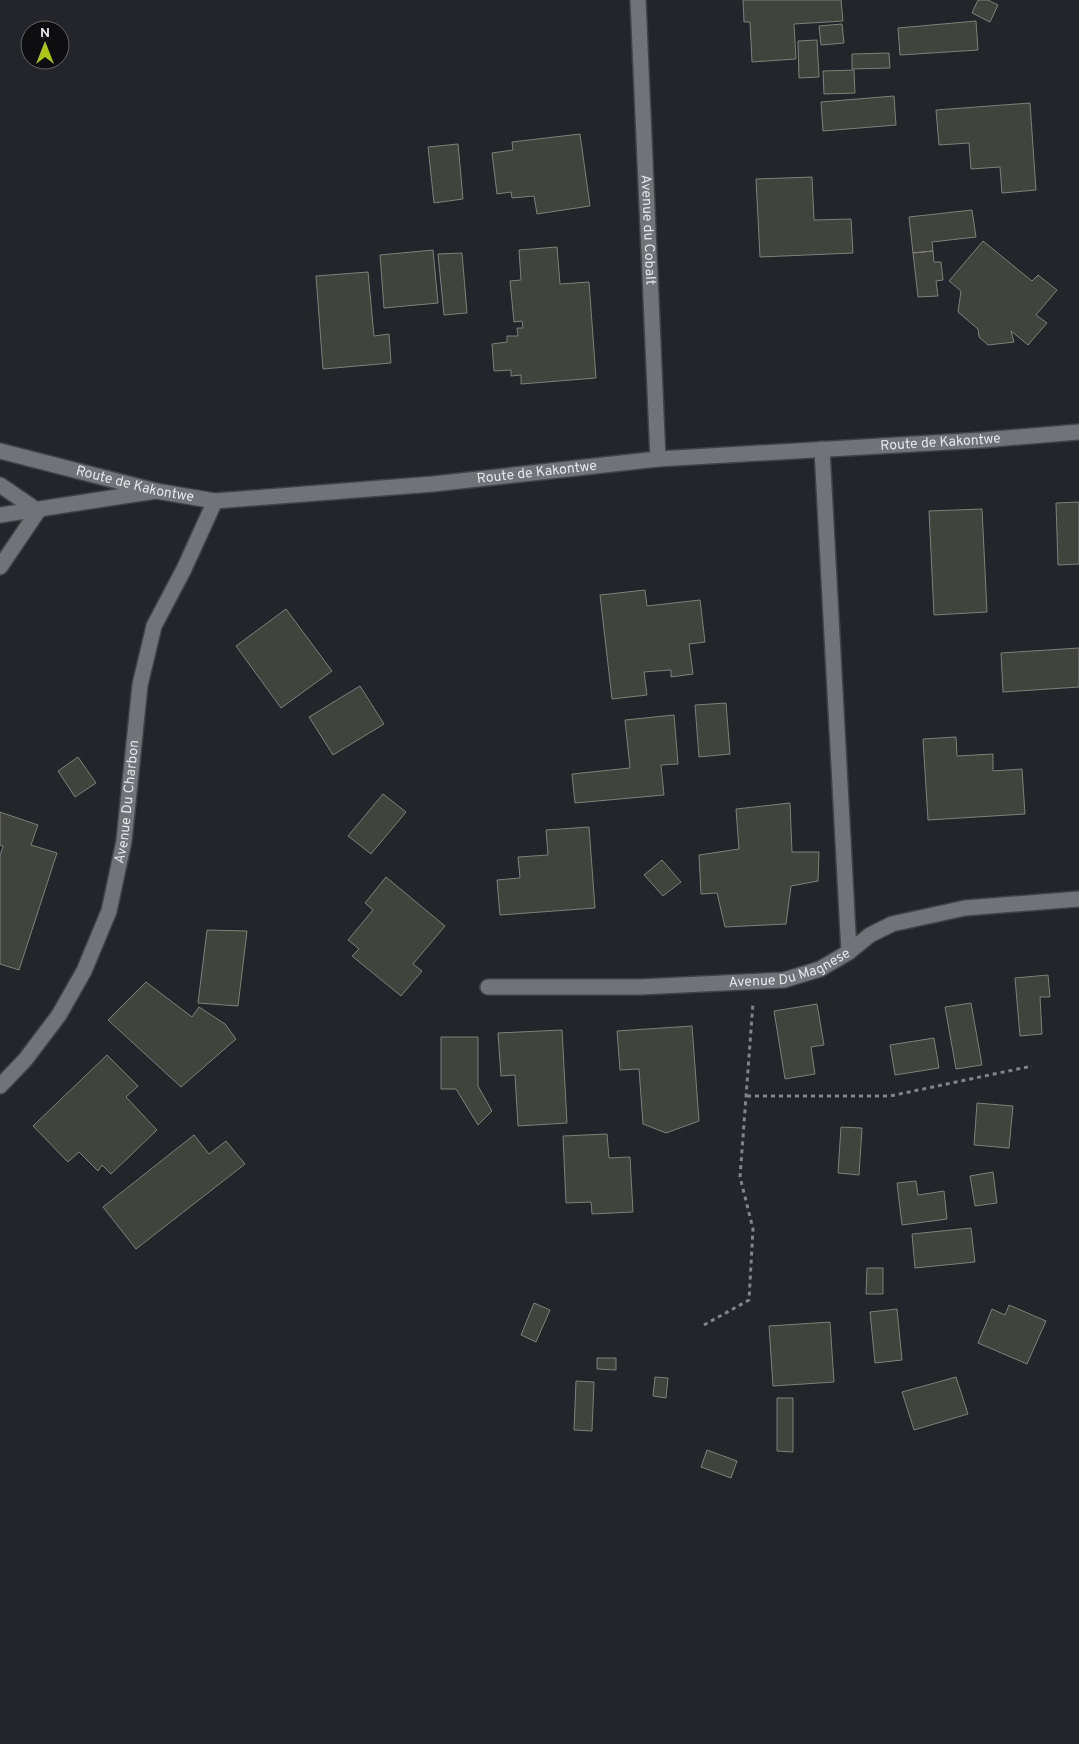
<svg xmlns="http://www.w3.org/2000/svg" width="1079" height="1744" font-family="Overpass,sans-serif">
	<style>
		.building { fill: #41433d; stroke: #7e8079 }
		.lines { fill: none; stroke-linecap: round; stroke-linejoin: round }
		.minor-casing { stroke: #414246; stroke-width: 18 }
		.tertiary-casing { stroke: #414246; stroke-width: 18 }
		.path { stroke: #828488; stroke-width: 3; stroke-dasharray: 4 4; stroke-linecap: butt }
		.minor { stroke: #717379; stroke-width: 15 }
		.tertiary { stroke: #717379; stroke-width: 15 }
		.labels { text-anchor: middle; dominant-baseline: central; stroke-width: 4.5; stroke-linejoin: round; paint-order: stroke }
		.street-label { font-size: 14px; fill: #e4e5e9; stroke: #0e0e11 }
	</style>
	<rect width="100%" height="100%" fill="#23252a"/>
	<!-- building -->
	<path class="building" d="M 743,0 L 841,0 L 843,21 L 794,24 L 796,59 L 752,62 L 750,22 L 744,22 Z
		M 978,0 L 988,0 L 998,5 L 990,22 L 972,13 Z
		M 976,21 L 978,50 L 900,55 L 898,28 Z
		M 842,24 L 844,43 L 821,45 L 819,26 Z
		M 817,40 L 819,77 L 799,78 L 798,41 Z
		M 889,53 L 890,68 L 852,69 L 852,54 Z
		M 854,70 L 855,93 L 824,94 L 823,71 Z
		M 894,96 L 896,125 L 823,131 L 821,102 Z
		M 1030,103 L 1036,190 L 1002,193 L 1000,167 L 971,169 L 969,143 L 939,145 L 936,110 Z
		M 580,134 L 590,206 L 537,214 L 534,196 L 512,198 L 511,192 L 497,194 L 492,153 L 513,150 L 512,142 Z
		M 458,144 L 463,199 L 434,203 L 428,147 Z
		M 812,177 L 814,220 L 851,219 L 853,253 L 760,257 L 756,179 Z
		M 972,210 L 976,237 L 932,242 L 933,251 L 913,253 L 909,217 Z
		M 983,241 L 1032,281 L 1038,275 L 1057,290 L 1036,315 L 1047,323 L 1028,345 L 1011,331 L 1014,342 L 988,345 L 979,337 L 978,329 L 958,312 L 961,291 L 949,281 Z
		M 557,247 L 560,284 L 589,282 L 596,378 L 521,384 L 521,375 L 511,376 L 511,370 L 494,371 L 492,344 L 507,342 L 507,336 L 518,336 L 517,328 L 523,328 L 522,321 L 514,322 L 510,281 L 521,280 L 519,250 Z
		M 433,250 L 438,303 L 384,308 L 380,255 Z
		M 933,251 L 934,262 L 941,262 L 943,280 L 936,281 L 938,296 L 918,297 L 913,253 Z
		M 462,253 L 467,313 L 444,315 L 438,254 Z
		M 368,272 L 374,336 L 389,334 L 391,363 L 323,369 L 316,276 Z
		M 1079,502 L 1079,564 L 1058,565 L 1056,503 Z
		M 982,509 L 987,612 L 934,615 L 929,511 Z
		M 645,590 L 647,606 L 700,600 L 705,642 L 689,644 L 693,674 L 671,677 L 671,670 L 644,672 L 647,695 L 612,699 L 600,595 Z
		M 286,609 L 332,671 L 281,708 L 236,646 Z
		M 1079,648 L 1079,687 L 1003,692 L 1001,653 Z
		M 360,686 L 384,724 L 333,755 L 309,717 Z
		M 726,703 L 730,754 L 699,757 L 695,705 Z
		M 674,715 L 678,764 L 661,765 L 664,795 L 575,803 L 572,774 L 630,768 L 625,720 Z
		M 956,737 L 957,756 L 993,754 L 993,771 L 1022,769 L 1025,814 L 928,820 L 923,739 Z
		M 78,757 L 96,783 L 75,797 L 58,771 Z
		M 383,794 L 406,812 L 371,854 L 348,836 Z
		M 790,803 L 792,852 L 819,852 L 818,881 L 791,886 L 786,924 L 725,927 L 717,893 L 701,894 L 699,855 L 739,849 L 736,809 Z
		M 0,812 L 38,825 L 31,845 L 57,853 L 19,970 L 0,964 L 0,856 L 3,846 L 0,845 Z
		M 589,827 L 595,908 L 500,915 L 497,880 L 520,878 L 518,857 L 548,855 L 546,830 Z
		M 662,860 L 681,882 L 663,896 L 644,875 Z
		M 386,877 L 445,926 L 413,964 L 422,971 L 401,996 L 352,956 L 359,949 L 348,940 L 373,910 L 365,903 Z
		M 207,930 L 247,931 L 238,1006 L 198,1003 Z
		M 1048,975 L 1050,997 L 1040,997 L 1042,1034 L 1020,1036 L 1015,978 Z
		M 146,982 L 192,1017 L 199,1007 L 225,1024 L 236,1039 L 181,1087 L 108,1020 Z
		M 971,1003 L 982,1065 L 956,1069 L 945,1007 Z
		M 817,1004 L 824,1045 L 811,1047 L 815,1074 L 785,1079 L 774,1011 Z
		M 692,1026 L 699,1121 L 666,1133 L 643,1124 L 639,1069 L 620,1070 L 617,1031 Z
		M 562,1030 L 567,1123 L 518,1126 L 515,1075 L 501,1076 L 498,1033 Z
		M 441,1037 L 478,1037 L 478,1086 L 492,1111 L 478,1125 L 456,1089 L 441,1089 Z
		M 934,1038 L 939,1068 L 895,1075 L 890,1045 Z
		M 107,1055 L 138,1086 L 126,1097 L 157,1130 L 111,1174 L 102,1165 L 98,1171 L 79,1152 L 68,1162 L 33,1126 Z
		M 977,1103 L 1013,1106 L 1009,1148 L 974,1145 Z
		M 841,1127 L 862,1128 L 859,1175 L 838,1173 Z
		M 607,1134 L 609,1158 L 630,1157 L 633,1212 L 592,1214 L 591,1202 L 566,1203 L 563,1136 Z
		M 194,1135 L 209,1154 L 226,1141 L 245,1164 L 136,1249 L 103,1207 Z
		M 993,1172 L 997,1203 L 975,1206 L 970,1176 Z
		M 916,1181 L 918,1195 L 944,1191 L 947,1219 L 902,1225 L 897,1183 Z
		M 971,1228 L 975,1262 L 915,1268 L 912,1234 Z
		M 867,1268 L 883,1268 L 883,1294 L 866,1294 Z
		M 534,1303 L 550,1310 L 536,1342 L 521,1335 Z
		M 1009,1305 L 1046,1321 L 1027,1364 L 978,1343 L 992,1309 L 1005,1315 Z
		M 897,1309 L 902,1360 L 875,1363 L 870,1312 Z
		M 830,1322 L 834,1382 L 773,1386 L 769,1326 Z
		M 597,1358 L 616,1358 L 616,1370 L 597,1369 Z
		M 655,1377 L 668,1378 L 666,1398 L 653,1396 Z
		M 956,1377 L 968,1414 L 914,1430 L 902,1392 Z
		M 576,1381 L 594,1382 L 592,1431 L 574,1430 Z
		M 777,1398 L 793,1398 L 793,1452 L 777,1451 Z
		M 707,1450 L 737,1461 L 731,1478 L 701,1467 Z"/>
	<g class="lines">
		<defs>
			<g id="minor">
				<path id="s1" d="M 638,0 L 658,459"/>
				<path d="M 822,449 L 849,952"/>
				<path d="M 0,485 L 38,511 L 0,567"/>
				<path d="M 0,515 L 156,491"/>
				<path id="s2" d="M 488,987 L 640,987 L 784,980 L 820,969 L 849,952 L 870,935 L 892,924 L 965,908 L 1079,899"/>
				<path id="s3" d="M 0,1086 L 25,1060 L 59,1015 L 84,971 L 109,911 L 124,841 L 140,685 L 154,626 L 184,569 L 215,501"/>
			</g>
			<g id="tertiary">
				<path id="s4" d="M 0,451 L 156,491 L 215,501 L 433,484 L 658,459 L 982,440 L 1079,432"/>
			</g>
		</defs>
		<!-- minor casing -->
		<use href="#minor" class="minor-casing"/>
		<!-- tertiary casing -->
		<use href="#tertiary" class="tertiary-casing"/>
		<!-- path -->
		<path class="path" d="M 747,1096 L 890,1096 L 1032,1066
			M 704,1325 L 749,1300 L 753,1229 L 740,1177 L 753,1003"/>
		<!-- minor -->
		<use href="#minor" class="minor"/>
		<!-- tertiary -->
		<use href="#tertiary" class="tertiary"/>
	</g>
	<g class="labels">
		<!-- street labels -->
		<g class="street-label">
			<text stroke="none"><textPath href="#s1" startOffset="230">Avenue du Cobalt</textPath></text>
			<text stroke="none"><textPath href="#s4" startOffset="949">Route de Kakontwe</textPath></text>
			<text stroke="none"><textPath href="#s4" startOffset="544">Route de Kakontwe</textPath></text>
			<text stroke="none"><textPath href="#s4" startOffset="139">Route de Kakontwe</textPath></text>
			<text stroke="none"><textPath href="#s3" startOffset="319">Avenue Du Charbon</textPath></text>
			<text stroke="none"><textPath href="#s2" startOffset="304">Avenue Du Magnese</textPath></text>
		</g>
	</g>
	<!-- north arrow -->
	<g transform="translate(45 45)"><circle r="24" fill="#0e0e11" stroke="#646467"/>
	<path d="M0-4L9 19L0 12L-9 19Z" fill="#acc613"/>
	<text y="-8" font-size="14" font-weight="bold" text-anchor="middle" fill="#e4e5e9">N</text>
	</g>
</svg>
